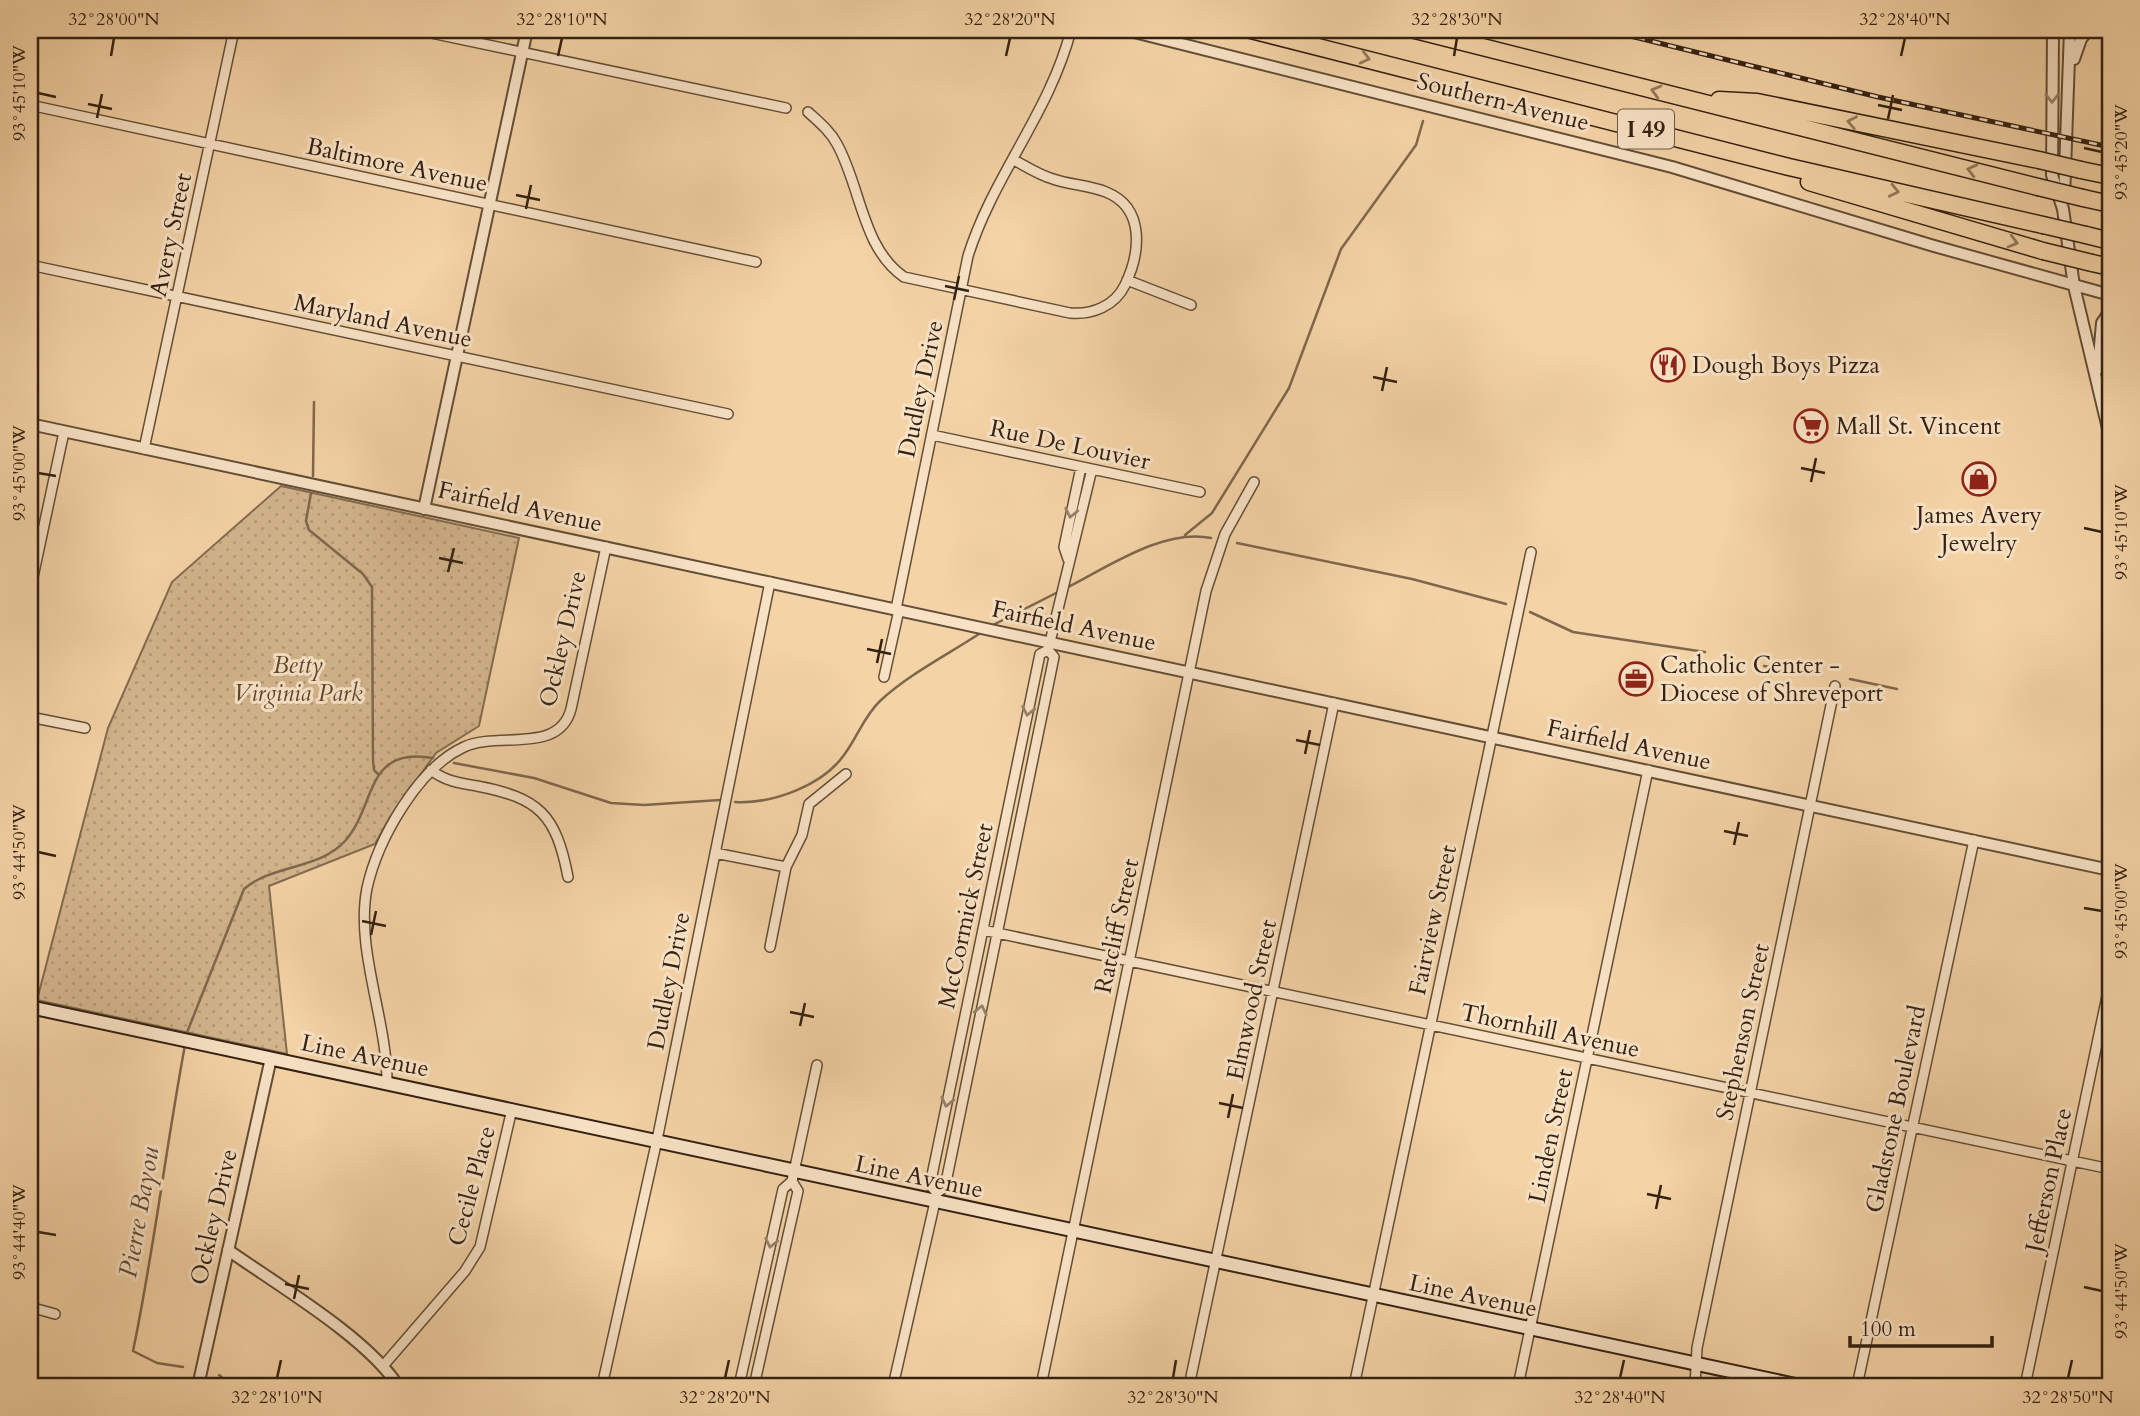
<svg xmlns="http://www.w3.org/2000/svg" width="2140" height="1416" font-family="Cardo,serif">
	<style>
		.park { fill: url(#park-dots); stroke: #836b50; stroke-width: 2 }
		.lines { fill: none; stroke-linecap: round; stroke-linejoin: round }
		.stream { stroke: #7f674d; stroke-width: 2.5 }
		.minor-casing { stroke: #634e37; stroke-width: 12 }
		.tertiary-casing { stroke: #634e37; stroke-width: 14 }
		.secondary-casing { stroke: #332112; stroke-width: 16 }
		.motorway-casing { stroke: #332112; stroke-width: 19 }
		.minor { stroke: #f8e2c5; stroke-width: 9 }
		.tertiary { stroke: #f8e2c5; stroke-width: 10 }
		.secondary { stroke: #f8e2c5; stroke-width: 12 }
		.motorway { stroke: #f4d3a6; stroke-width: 16 }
		.rail-casing { stroke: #332112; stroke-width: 5 }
		.rail { stroke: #f8e2c5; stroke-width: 2.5; stroke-dasharray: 8; stroke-linecap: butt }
		.motorway-bridge-casing { stroke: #332112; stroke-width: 19; stroke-linecap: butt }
		.motorway-bridge { stroke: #f4d3a6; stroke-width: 16 }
		.oneway { stroke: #947a5c }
		.oneway2 { stroke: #96826c }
		.ticks { fill: none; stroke: #332112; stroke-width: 2.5 }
		.labels { text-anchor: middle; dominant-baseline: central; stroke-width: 6; stroke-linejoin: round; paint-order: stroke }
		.shield { fill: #f8e2c5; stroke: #6e5b48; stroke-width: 2 }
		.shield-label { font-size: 23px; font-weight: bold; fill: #332112 }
		.street-label { font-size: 24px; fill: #332112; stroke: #f8e2c5 }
		.poi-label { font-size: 24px; fill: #332112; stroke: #f8e2c5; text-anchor: start }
		.park-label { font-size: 24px; font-style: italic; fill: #5b4631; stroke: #f8e2c5 }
		.water-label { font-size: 26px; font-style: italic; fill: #5f4a34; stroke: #f8e2c5 }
		.neatline { fill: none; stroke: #332112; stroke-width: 2.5 }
		.ticks-label { font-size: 18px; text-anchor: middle; fill: #332112 }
	</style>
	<defs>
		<pattern id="park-dots" width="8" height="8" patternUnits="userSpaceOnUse" patternTransform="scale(1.75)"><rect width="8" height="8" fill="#d3b58d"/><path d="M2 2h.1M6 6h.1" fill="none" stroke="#b69b79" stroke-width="1.8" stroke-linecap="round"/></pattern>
	</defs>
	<rect width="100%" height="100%" fill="#f4d3a6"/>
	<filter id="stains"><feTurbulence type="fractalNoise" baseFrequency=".00286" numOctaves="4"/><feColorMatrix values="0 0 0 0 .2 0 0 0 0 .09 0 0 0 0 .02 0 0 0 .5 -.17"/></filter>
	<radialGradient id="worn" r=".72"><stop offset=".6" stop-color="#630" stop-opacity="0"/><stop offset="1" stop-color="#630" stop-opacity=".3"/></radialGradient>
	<!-- park -->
	<path class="park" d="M 281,486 L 519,538 L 479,726 L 436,753 L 390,817 L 375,844 L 269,886 L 287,1054 L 37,1000 L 108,728 L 172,582 Z"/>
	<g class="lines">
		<!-- stream -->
		<path class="stream" d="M 313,476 L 314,402
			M 311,493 L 306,521 L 309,530 L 363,574 L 372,587 L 373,760 L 374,770 L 379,775
			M 1185,535 L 1212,513 L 1289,388 L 1341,249 L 1416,145 L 1423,121
			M 1237,543 L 1412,579 L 1506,604
			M 1066,588 C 1108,567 1164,528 1211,538
			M 1530,612 L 1573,632 L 1705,652
			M 991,626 L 1060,591
			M 1764,666 L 1822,675
			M 1850,679 L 1897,689
			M 454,763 L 534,778 L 611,803 L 644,805 L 720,800
			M 735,802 C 772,804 822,786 844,755 C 857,738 864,716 880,701 C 909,674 949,654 982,632
			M 186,1035 L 244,889 C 273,864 319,870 345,841 C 377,805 364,746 433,758
			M 183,1367 L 157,1363 L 133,1351 C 154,1250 166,1147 185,1045
			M 219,1375 L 232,1386"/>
		<defs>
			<path id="minor" d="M 417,30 L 786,108
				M 30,105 L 756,262
				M 808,112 C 819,122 830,131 837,144 C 861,187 862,248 904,277 L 1070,313 C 1092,315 1115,306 1125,285 C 1140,254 1146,208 1106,192 C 1089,185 1070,185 1053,179 C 1039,175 1027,167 1014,160
				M 30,265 L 728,414
				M 1127,280 L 1191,305
				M 932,435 L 1200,492
				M 144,449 L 234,30
				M 1068,559 L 1064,547 L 1081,467
				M 30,591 L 64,432
				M 896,609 L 968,256 C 993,176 1050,112 1071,30
				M 884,677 L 899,610
				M 30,717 L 85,728
				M 431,770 C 445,781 459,783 477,786 C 539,798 556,814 568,877
				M 715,853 L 786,867
				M 983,930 L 2110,1169
				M 770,947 L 786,867 L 802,835 L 809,804 L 846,774
				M 387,1082 C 387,1019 355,949 367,888 C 378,839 418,768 464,747 C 498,731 559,755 571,709 L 606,547
				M 937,1193 L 930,1185 L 1040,654 L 1048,650
				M 30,1307 L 55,1314
				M 383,1366 L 465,1271 L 480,1247 L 512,1109
				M 602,1386 L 657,1140 L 770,582
				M 739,1386 L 783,1189 L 792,1181 L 817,1065
				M 754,1386 L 798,1191 L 792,1181
				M 893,1386 L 937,1193 L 945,1187 L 1054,657 L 1048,650 L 1050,642 L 1092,469
				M 1041,1386 L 1206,591 L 1225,534 L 1254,482
				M 1189,1386 L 1334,703
				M 1354,1386 L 1531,552
				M 1518,1386 L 1648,770
				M 1695,1386 L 1697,1348 L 1835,686
				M 1857,1386 L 1974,840
				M 2025,1386 L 2110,982"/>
			<path id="tertiary" d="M 1126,30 L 1672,167 L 1934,246 L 2110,295
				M 2053,30 L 2052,175 L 2063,209 L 2074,286 L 2110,437
				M 2074,59 L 2081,39 L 2088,30
				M 2064,199 L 2070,30
				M 2098,369 L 2102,323 L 2110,311
				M 30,424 L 2110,870
				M 424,509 L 527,30
				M 228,1250 C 276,1284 368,1338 398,1386
				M 198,1386 L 271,1058"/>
			<path id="secondary" d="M 30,1007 L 1800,1386"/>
			<path id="motorway" d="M 1251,30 L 1789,167 L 2043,225
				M 1415,30 L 2038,187
				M 1719,100 L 1757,102 L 2039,160
				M 2081,170 L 2110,176
				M 1809,182 L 2043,251
				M 2083,198 L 2110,204
				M 2086,235 L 2110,241
				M 2092,263 L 2110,267"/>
		</defs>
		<!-- minor casing -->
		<use href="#minor" class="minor-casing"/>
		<!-- tertiary casing -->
		<use href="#tertiary" class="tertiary-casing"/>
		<!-- secondary casing -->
		<use href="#secondary" class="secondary-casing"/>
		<!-- motorway casing -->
		<use href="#motorway" class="motorway-casing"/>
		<!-- minor -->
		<use href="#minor" class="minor"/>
		<!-- tertiary -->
		<use href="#tertiary" class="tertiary"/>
		<!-- secondary -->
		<use href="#secondary" class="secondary"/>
		<!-- motorway -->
		<use href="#motorway" class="motorway"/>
		<defs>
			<path id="rail" d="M 1606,30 L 1878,97 L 2110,147"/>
		</defs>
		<!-- rail casing -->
		<use href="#rail" class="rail-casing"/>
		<!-- rail -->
		<use href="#rail" class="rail"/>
		<defs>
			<path id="motorway-bridge" d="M 2039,160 L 2081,170
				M 2038,187 L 2083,198
				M 2043,225 L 2086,235
				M 2043,251 L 2092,263"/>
		</defs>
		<!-- motorway-bridge casing -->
		<use href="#motorway-bridge" class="motorway-bridge-casing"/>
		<!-- motorway-bridge -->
		<use href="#motorway-bridge" class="motorway-bridge"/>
	</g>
	<!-- one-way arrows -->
	<defs><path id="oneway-chevron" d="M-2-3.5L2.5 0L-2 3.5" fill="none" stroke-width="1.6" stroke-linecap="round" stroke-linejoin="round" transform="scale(1.75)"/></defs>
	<g class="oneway">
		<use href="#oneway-chevron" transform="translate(1365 58) rotate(14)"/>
		<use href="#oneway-chevron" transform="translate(1656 91) rotate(-165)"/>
		<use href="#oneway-chevron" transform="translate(1852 122) rotate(-169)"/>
		<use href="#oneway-chevron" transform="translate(1972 170) rotate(-166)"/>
		<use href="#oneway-chevron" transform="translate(1894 191) rotate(13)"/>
		<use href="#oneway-chevron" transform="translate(2013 242) rotate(15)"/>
	</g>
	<g class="oneway2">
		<use href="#oneway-chevron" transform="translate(2052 98) rotate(90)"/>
		<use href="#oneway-chevron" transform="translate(1071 513) rotate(102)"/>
		<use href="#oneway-chevron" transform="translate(1028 711) rotate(102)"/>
		<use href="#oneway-chevron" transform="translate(981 1010) rotate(-78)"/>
		<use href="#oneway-chevron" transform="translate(947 1102) rotate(102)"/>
		<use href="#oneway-chevron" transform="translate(771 1243) rotate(102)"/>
	</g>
	<!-- ticks -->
	<path class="ticks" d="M 111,56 L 114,38M 558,56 L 562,38M 1006,56 L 1010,38M 1454,56 L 1457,38M 1901,56 L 1905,38M 38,93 L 56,97M 88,104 L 112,109M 1878,105 L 1902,110M 97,118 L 102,94M 1888,119 L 1893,95M 2084,148 L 2102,152M 516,195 L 540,200M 526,209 L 531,185M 945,286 L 969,291M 954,300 L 959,276M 1373,377 L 1397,382M 1382,391 L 1387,367M 1801,468 L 1825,473M 38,473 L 56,476M 1811,482 L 1816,458M 2084,528 L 2102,532M 439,558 L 463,563M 448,572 L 454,548M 867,649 L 891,654M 877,663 L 882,639M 1296,740 L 1320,745M 1305,754 L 1310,730M 1724,831 L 1748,836M 1734,845 L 1739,822M 38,852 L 56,856M 2084,908 L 2102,911M 362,921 L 386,926M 371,935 L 376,911M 790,1012 L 814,1017M 800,1026 L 805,1003M 1219,1103 L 1243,1108M 1228,1118 L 1233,1094M 1647,1194 L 1671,1199M 1656,1209 L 1661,1185M 38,1232 L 56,1235M 285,1284 L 309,1289M 2084,1287 L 2102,1291M 294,1299 L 299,1275M 277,1378 L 281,1360M 725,1378 L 729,1360M 1173,1378 L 1176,1360M 1620,1378 L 1624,1360M 2068,1378 L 2072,1360"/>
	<!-- icons -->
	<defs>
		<symbol id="restaurant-ring" viewBox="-11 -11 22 22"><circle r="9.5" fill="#f8e2c5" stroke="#8f2418" stroke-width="1.5"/><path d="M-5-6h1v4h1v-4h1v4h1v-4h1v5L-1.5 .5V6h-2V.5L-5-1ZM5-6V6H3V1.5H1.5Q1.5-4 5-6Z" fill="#8f2418"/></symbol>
		<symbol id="supermarket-ring" viewBox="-11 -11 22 22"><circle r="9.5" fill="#f8e2c5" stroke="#8f2418" stroke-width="1.5"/><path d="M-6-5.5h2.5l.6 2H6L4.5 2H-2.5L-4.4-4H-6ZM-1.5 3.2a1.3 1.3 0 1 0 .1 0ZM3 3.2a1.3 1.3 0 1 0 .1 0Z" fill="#8f2418"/></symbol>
		<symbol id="shop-ring" viewBox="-11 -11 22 22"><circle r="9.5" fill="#f8e2c5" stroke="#8f2418" stroke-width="1.5"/><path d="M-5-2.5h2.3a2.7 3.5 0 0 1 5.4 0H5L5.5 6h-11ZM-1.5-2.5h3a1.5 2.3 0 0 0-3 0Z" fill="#8f2418"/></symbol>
		<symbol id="office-ring" viewBox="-11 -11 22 22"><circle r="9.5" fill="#f8e2c5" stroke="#8f2418" stroke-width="1.5"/><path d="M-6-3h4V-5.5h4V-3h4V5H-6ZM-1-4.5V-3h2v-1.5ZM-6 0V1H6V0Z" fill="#8f2418"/></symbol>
	</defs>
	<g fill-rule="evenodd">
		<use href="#restaurant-ring" x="1649" y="346" width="38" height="38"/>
		<use href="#supermarket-ring" x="1792" y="407" width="38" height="38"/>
		<use href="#shop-ring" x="1960" y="460" width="38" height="38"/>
		<use href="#office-ring" x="1617" y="660" width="38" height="38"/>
	</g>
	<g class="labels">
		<!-- shield labels -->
		<rect class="shield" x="1618" y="109.5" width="56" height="39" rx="5"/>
		<g class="shield-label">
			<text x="1646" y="129">I 49</text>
		</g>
		<!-- street labels -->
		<g class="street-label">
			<text transform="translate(1503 102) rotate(14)">Southern Avenue</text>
			<text transform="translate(397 165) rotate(12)">Baltimore Avenue</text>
			<text transform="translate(171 235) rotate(-78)">Avery Street</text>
			<text transform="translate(383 321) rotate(12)">Maryland Avenue</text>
			<text transform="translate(921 389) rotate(-78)">Dudley Drive</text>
			<text transform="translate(1070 445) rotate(12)">Rue De Louvier</text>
			<text transform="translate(520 507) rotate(12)">Fairfield Avenue</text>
			<text transform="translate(1074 626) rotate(12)">Fairfield Avenue</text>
			<text transform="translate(563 639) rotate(-77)">Ockley Drive</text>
			<text transform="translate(1629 745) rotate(12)">Fairfield Avenue</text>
			<text transform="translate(966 916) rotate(-78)">McCormick Street</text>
			<text transform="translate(1433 920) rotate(-78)">Fairview Street</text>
			<text transform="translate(1117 926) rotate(-78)">Ratcliff Street</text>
			<text transform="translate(669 981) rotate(-79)">Dudley Drive</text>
			<text transform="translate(1252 1000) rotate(-78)">Elmwood Street</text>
			<text transform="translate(1550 1031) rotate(12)">Thornhill Avenue</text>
			<text transform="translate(1743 1032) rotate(-78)">Stephenson Street</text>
			<text transform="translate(365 1056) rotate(12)">Line Avenue</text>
			<text transform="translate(1896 1109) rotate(-78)">Gladstone Boulevard</text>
			<text transform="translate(1551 1136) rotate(-78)">Linden Street</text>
			<text transform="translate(919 1177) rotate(12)">Line Avenue</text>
			<text transform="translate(2049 1180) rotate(-78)">Jefferson Place</text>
			<text transform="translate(472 1186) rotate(-75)">Cecile Place</text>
			<text transform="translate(214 1217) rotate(-77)">Ockley Drive</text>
			<text transform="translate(1473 1296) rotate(12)">Line Avenue</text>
		</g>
		<!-- poi labels -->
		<g class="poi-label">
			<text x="1692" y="365">Dough Boys Pizza</text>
			<text x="1836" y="426">Mall St. Vincent</text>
			<text x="1979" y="515" text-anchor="middle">James Avery<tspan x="1979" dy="28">Jewelry</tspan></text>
			<text x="1660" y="665">Catholic Center -<tspan x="1660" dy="28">Diocese of Shreveport</tspan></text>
		</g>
		<!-- park labels -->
		<g class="park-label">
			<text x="298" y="665">Betty<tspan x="298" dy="28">Virginia Park</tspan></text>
		</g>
		<!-- water labels -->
		<g class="water-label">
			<text transform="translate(139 1212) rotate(-80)">Pierre Bayou</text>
		</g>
	</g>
	<!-- margin -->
	<rect width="2140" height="1416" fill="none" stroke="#f4d3a6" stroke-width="77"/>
	<!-- scale -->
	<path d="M1850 1336v10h142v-10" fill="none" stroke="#332112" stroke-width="3.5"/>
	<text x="1860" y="1336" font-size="21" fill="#332112" stroke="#f8e2c5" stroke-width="5" paint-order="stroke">100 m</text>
	<rect x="38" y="38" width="2064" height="1340" class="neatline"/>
	<g class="ticks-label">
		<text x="114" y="25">32°28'00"N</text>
		<text x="562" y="25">32°28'10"N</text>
		<text x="1010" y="25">32°28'20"N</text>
		<text x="1457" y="25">32°28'30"N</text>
		<text x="1905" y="25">32°28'40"N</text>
		<text transform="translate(19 93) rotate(-90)" y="6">93°45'10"W</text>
		<text transform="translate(2121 152) rotate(-90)" y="6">93°45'20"W</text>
		<text transform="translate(19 473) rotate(-90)" y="6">93°45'00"W</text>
		<text transform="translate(2121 532) rotate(-90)" y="6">93°45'10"W</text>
		<text transform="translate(19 852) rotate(-90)" y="6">93°44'50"W</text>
		<text transform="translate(2121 911) rotate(-90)" y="6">93°45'00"W</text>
		<text transform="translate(19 1232) rotate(-90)" y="6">93°44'40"W</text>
		<text transform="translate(2121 1291) rotate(-90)" y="6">93°44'50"W</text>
		<text x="277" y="1403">32°28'10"N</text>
		<text x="725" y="1403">32°28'20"N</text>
		<text x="1173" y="1403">32°28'30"N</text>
		<text x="1620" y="1403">32°28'40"N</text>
		<text x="2068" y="1403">32°28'50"N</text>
	</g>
	<rect width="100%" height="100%" filter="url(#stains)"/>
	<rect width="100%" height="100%" fill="url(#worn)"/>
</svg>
